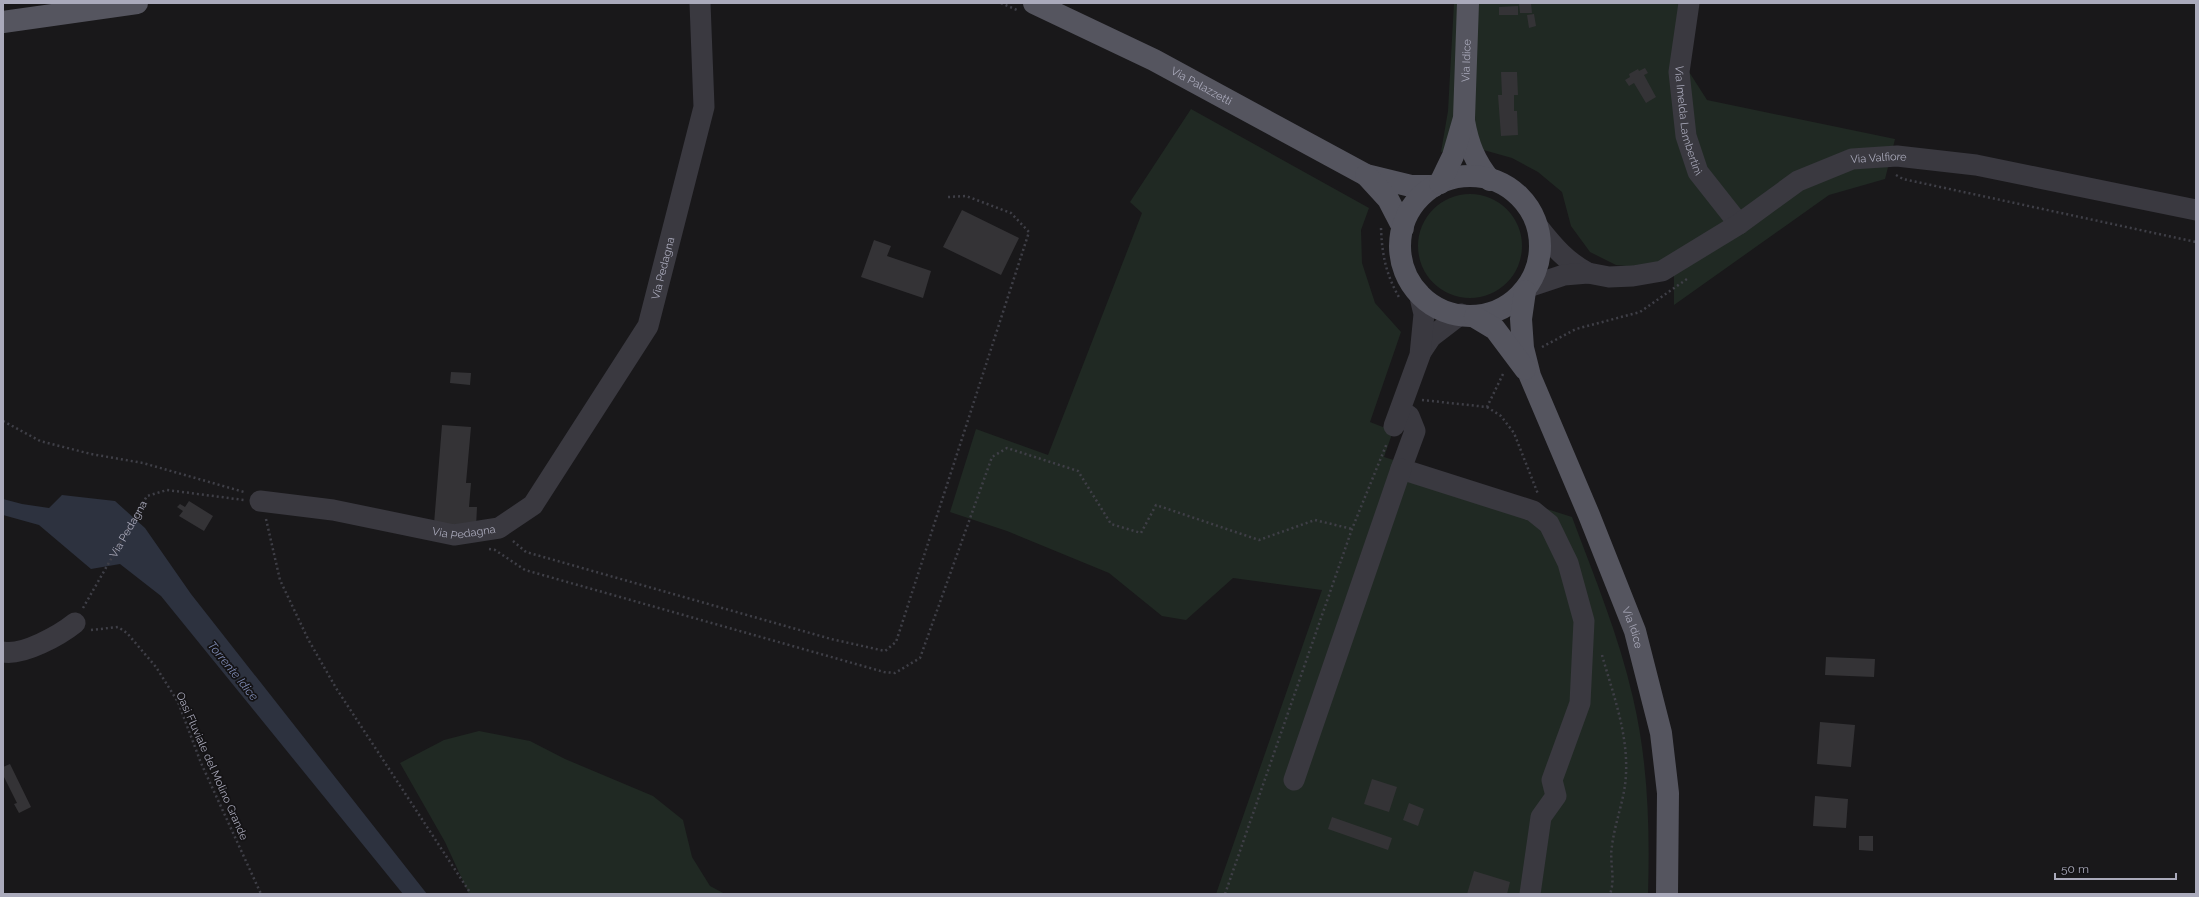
<svg xmlns="http://www.w3.org/2000/svg" width="2199" height="897" font-family="Raleway,sans-serif">
	<style>
		.green { fill: #202923 }
		.water { fill: #2d323f }
		.building { fill: #343336 }
		.lines { fill: none; stroke-linecap: round; stroke-linejoin: round }
		.path { stroke: #3f3f47; stroke-width: 2.5; stroke-dasharray: 2 3; stroke-linecap: butt }
		.minor { stroke: #3a3940; stroke-width: 21 }
		.major { stroke: #55555f; stroke-width: 22 }
		.labels { text-anchor: middle; dominant-baseline: central; stroke-width: 3.5; stroke-linejoin: round; paint-order: stroke }
		.street-label { font-size: 11px; fill: #aab; stroke: #141315 }
		.water-label { font-size: 12px; font-style: italic; fill: #808db7; stroke: #141315 }
	</style>
	<rect width="100%" height="100%" fill="#19181a"/>
	<!-- green -->
	<path class="green" d="M 1454,3 L 1693,3 L 1684,64 L 1707,100 L 1895,139 L 1885,179 L 1829,195 L 1674,305 L 1674,271 L 1616,265 L 1590,252 L 1571,226 L 1562,192 L 1538,172 L 1512,158 L 1480,149 L 1441,152 L 1448,111 Z
		M 1191,109 L 1369,208 L 1361,230 L 1362,263 L 1375,303 L 1401,332 L 1370,422 L 1393,431 L 1384,457 L 1572,517 C 1594,576 1619,636 1633,698 C 1648,762 1650,828 1648,894 L 1216,894 L 1322,590 L 1233,578 L 1186,620 L 1162,616 L 1109,573 L 1007,531 L 950,512 L 976,429 L 1048,455 L 1142,213 L 1130,202 Z
		M1418 246a52 52 0 1 1 104 0a52 52 0 1 1-104 0Z
		M 479,731 L 530,741 L 565,759 L 653,796 L 683,820 L 692,857 L 710,886 L 725,894 L 469,894 L 445,842 L 400,763 L 444,740 Z"/>
	<!-- water -->
	<path class="water" d="M 62,495 L 115,501 L 145,528 L 191,594 L 427,894 L 403,894 L 161,596 L 120,564 L 91,569 L 39,525 L 3,515 L 3,499 L 22,504 L 49,508 Z"/>
	<!-- building -->
	<path class="building" d="M 1519,3 L 1531,3 L 1532,13 L 1520,13 Z
		M 1518,6 L 1518,15 L 1499,15 L 1499,7 Z
		M 1534,14 L 1536,26 L 1529,28 L 1527,15 Z
		M 1645,68 L 1648,73 L 1644,75 L 1656,97 L 1646,103 L 1634,83 L 1629,86 L 1625,80 L 1630,77 L 1629,74 L 1638,69 L 1639,71 Z
		M 1501,72 L 1517,72 L 1518,95 L 1514,95 L 1514,111 L 1517,111 L 1518,135 L 1501,136 L 1498,95 L 1502,95 Z
		M 962,210 L 1019,238 L 1001,275 L 943,247 Z
		M 874,240 L 891,246 L 887,256 L 931,271 L 923,298 L 861,277 Z
		M 451,372 L 471,373 L 470,385 L 450,383 Z
		M 442,425 L 471,427 L 466,483 L 471,483 L 469,507 L 477,507 L 476,527 L 434,524 Z
		M 189,501 L 213,516 L 204,531 L 179,516 L 183,511 L 177,507 L 180,504 L 185,507 Z
		M 1826,657 L 1875,659 L 1874,677 L 1825,675 Z
		M 1820,722 L 1855,725 L 1851,767 L 1817,764 Z
		M 10,764 L 31,807 L 19,813 L 14,804 L 17,803 L 3,775 L 3,767 Z
		M 1372,779 L 1397,787 L 1389,812 L 1364,804 Z
		M 1815,796 L 1848,799 L 1846,828 L 1813,826 Z
		M 1409,803 L 1424,809 L 1418,826 L 1403,820 Z
		M 1332,817 L 1392,838 L 1388,850 L 1328,829 Z
		M 1859,836 L 1873,836 L 1873,851 L 1859,850 Z
		M 1474,871 L 1510,882 L 1507,894 L 1467,894 Z"/>
	<g class="lines">
		<!-- path -->
		<g class="path">
			<path d="M 1001,3 L 1017,10"/>
			<path d="M 1896,175 L 1903,179 L 2196,242"/>
			<path d="M 1381,228 C 1382,255 1386,275 1400,299"/>
			<path d="M 1542,347 L 1576,329 L 1640,312 L 1687,279"/>
			<path d="M 1422,400 L 1487,407 L 1504,372"/>
			<path d="M 1487,407 L 1501,416 L 1514,433 L 1538,494"/>
			<path d="M 3,421 L 40,441 L 91,454 L 143,463 L 244,492"/>
			<path d="M 266,519 L 280,580 L 308,639 L 336,688 L 471,894"/>
			<path d="M 513,541 L 526,552 L 831,639 L 885,651 L 896,642 L 1029,232 L 1011,213 L 966,196 L 948,197"/>
			<path d="M 489,549 L 495,550 L 525,570 L 884,672 L 895,673 L 920,658 L 992,457 L 1007,448 L 1078,471 L 1111,524 L 1141,533 L 1156,505 L 1259,540 L 1315,520 L 1352,529"/>
			<path id="s1" d="M 83,608 L 147,496 L 167,490 L 244,500"/>
			<path d="M 91,630 L 118,627 L 127,633 L 156,667 L 178,702 L 201,763 L 261,894"/>
			<path d="M 1602,655 C 1613,694 1628,733 1626,774 C 1625,799 1615,821 1612,846 C 1609,862 1616,878 1610,894"/>
			<path d="M 1225,894 L 1352,529 L 1387,443"/>
		</g>
		<!-- minor -->
		<g class="minor">
			<path id="s2" d="M 1689,3 L 1679,72 L 1686,136 L 1698,172 L 1739,224"/>
			<path d="M 1539,228 C 1554,247 1567,262 1588,273"/>
			<path id="s3" d="M 1528,287 L 1564,275 L 1588,273 L 1609,277 L 1633,276 L 1662,271 L 1739,224 L 1798,181 L 1852,159 L 1897,156 L 1976,165 L 2196,210"/>
			<path d="M 1421,352 L 1431,337 L 1461,314"/>
			<path d="M 1400,411 L 1409,416 L 1415,431 L 1401,469 L 1533,511 L 1549,524 L 1568,563 L 1584,621 L 1580,703 L 1552,780 L 1556,796 L 1541,817 L 1530,894"/>
			<path d="M 1394,426 L 1420,355 L 1424,314 L 1419,293"/>
			<path id="s4" d="M 260,501 L 333,510 L 454,535 L 499,528 L 533,505 L 648,326 L 704,107 L 700,3"/>
			<path d="M 3,652 C 23,656 60,635 75,623"/>
			<path d="M 1294,780 L 1401,469"/>
		</g>
		<!-- major -->
		<g class="major">
			<path id="s5" d="M 1034,3 L 1154,60 L 1366,175 L 1411,186 L 1434,186"/>
			<path d="M 3,22 L 137,3"/>
			<path d="M 1464,121 C 1468,144 1475,162 1490,180"/>
			<path d="M 1366,175 L 1388,199 L 1403,228"/>
			<circle cx="1470" cy="246" r="70"/>
			<path id="s6" d="M 1440,183 L 1453,156 L 1464,118 L 1468,3"/>
			<path id="s7" d="M 1525,291 L 1521,319 L 1523,348 L 1530,376 L 1589,515 L 1635,631 L 1661,733 L 1668,793 L 1667,894"/>
			<path d="M 1475,317 L 1495,329 L 1525,369"/>
		</g>
	</g>
	<g class="labels">
		<!-- street labels -->
		<g class="street-label">
			<text stroke="none"><textPath href="#s6" startOffset="127">Via Idice</textPath></text>
			<text stroke="none"><textPath href="#s5" startOffset="187">Via Palazzetti</textPath></text>
			<text stroke="none"><textPath href="#s2" startOffset="119">Via Imelda Lambertini</textPath></text>
			<text stroke="none"><textPath href="#s3" startOffset="385">Via Valfiore</textPath></text>
			<text stroke="none"><textPath href="#s4" startOffset="556">Via Pedagna</textPath></text>
			<text stroke="none"><textPath href="#s4" startOffset="207">Via Pedagna</textPath></text>
			<text stroke="none"><textPath href="#s1" startOffset="91">Via Pedagna</textPath></text>
			<text stroke="none"><textPath href="#s7" startOffset="358">Via Idice</textPath></text>
			<text transform="translate(212 766) rotate(66)">Oasi Fluviale del Molino Grande</text>
		</g>
		<!-- water labels -->
		<g class="water-label">
			<text transform="translate(233 671) rotate(51)">Torrente Idice</text>
		</g>
	</g>
	<!-- border -->
	<rect width="2199" height="897" fill="none" stroke="#aaaabb" stroke-width="8"/>
	<!-- scale -->
	<path d="M2055 873v6h121v-6" fill="none" stroke="#aaaabb" stroke-width="2"/>
	<text x="2061" y="873" font-size="12" fill="#aaaabb" stroke="#141315" stroke-width="3" paint-order="stroke">50 m</text>
</svg>
